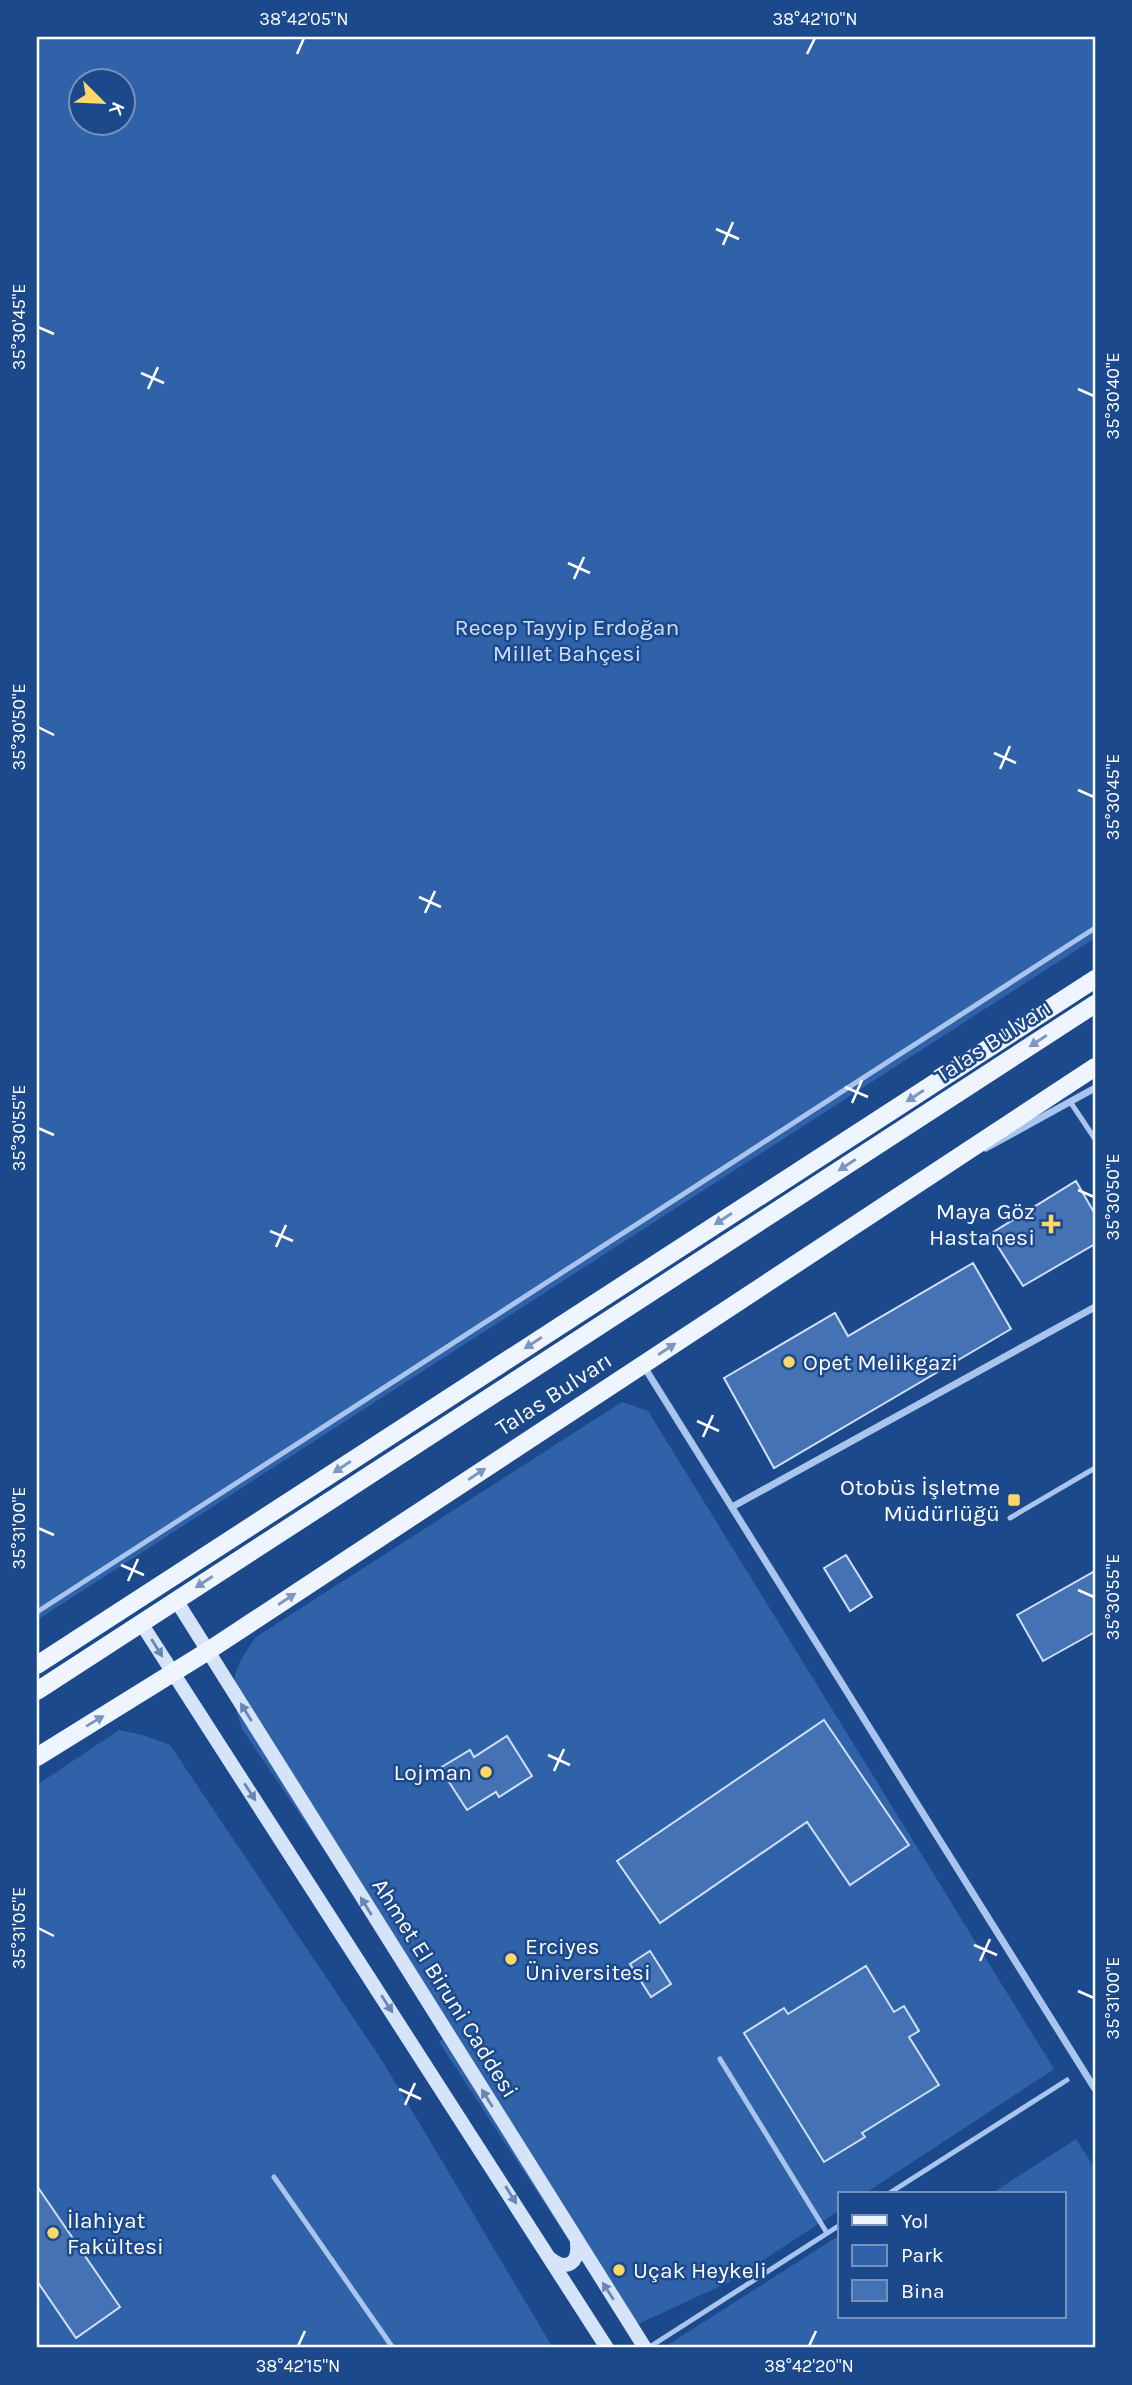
<svg xmlns="http://www.w3.org/2000/svg" width="1132" height="2385" font-family="Karla,sans-serif">
	<style>
		.green { fill: #3062aa; fill-rule: evenodd }
		.building { fill: #4572b4; stroke: #cfe0f9; stroke-width: 2 }
		.lines { fill: none; stroke-linecap: round; stroke-linejoin: round }
		.lane { stroke: #a9c5ed; stroke-width: 5 }
		.street { stroke: #a9c5ed; stroke-width: 7 }
		.secondary { stroke: #d6e4f9; stroke-width: 14 }
		.primary { stroke: #eff5ff; stroke-width: 18 }
		.oneway { fill: #7b96c0 }
		.oneway2 { fill: #6687b8 }
		.ticks { fill: none; stroke: #fff; stroke-width: 2.5 }
		.poi-dot { fill: #fdd867; stroke: #1c498c; stroke-width: 2.5 }
		.labels { text-anchor: middle; dominant-baseline: central; stroke-width: 5; stroke-linejoin: round; paint-order: stroke }
		.park-label { font-size: 23px; fill: #cfe0f9; stroke: #1c498c }
		.street-label { font-size: 23px; fill: #fff; stroke: #1c498c }
		.poi-label { font-size: 23px; fill: #fff; stroke: #1c498c; text-anchor: start }
		.neatline { fill: none; stroke: #fff; stroke-width: 2.5 }
		.ticks-label { font-size: 18px; text-anchor: middle; fill: #fff }
	</style>
	<rect width="100%" height="100%" fill="#1c498c"/>
	<!-- green -->
	<path class="green" d="M 37,37 L 1095,37 L 1095,938 L 37,1620 ZM 80,80 L 122,80 L 122,122 L 80,122 Z
		M 622,1402 L 648,1411 L 1054,2069 L 864,2194 L 840,2194 L 840,2210 L 731,2281 L 636,2325 L 620,2319 L 439,2042 L 449,2034 L 242,1729 C 228,1687 230,1673 256,1637 Z
		M 119,1730 L 143,1735 L 170,1745 L 383,2062 L 553,2348 L 37,2348 L 37,1785 Z
		M 1076,2139 L 1095,2169 L 1095,2348 L 663,2348 L 840,2235 L 840,2317 L 1064,2317 L 1064,2194 L 991,2194 Z"/>
	<!-- building -->
	<path class="building" d="M 1076,1181 L 1095,1214 L 1095,1244 L 1023,1286 L 990,1234 Z
		M 973,1263 L 1011,1329 L 774,1468 L 724,1378 L 835,1313 L 848,1336 Z
		M 846,1555 L 872,1597 L 850,1611 L 824,1568 Z
		M 1095,1571 L 1095,1632 L 1043,1661 L 1017,1615 Z
		M 824,1720 L 909,1845 L 850,1885 L 807,1822 L 660,1923 L 617,1861 Z
		M 507,1736 L 532,1776 L 499,1797 L 496,1792 L 467,1810 L 440,1768 L 470,1750 L 474,1757 Z
		M 650,1951 L 671,1984 L 651,1997 L 630,1964 Z
		M 866,1966 L 894,2012 L 904,2006 L 919,2031 L 909,2037 L 939,2085 L 862,2133 L 865,2137 L 824,2162 L 744,2033 L 784,2008 L 788,2014 Z
		M 37,2186 L 120,2307 L 76,2338 L 37,2281 Z"/>
	<g class="lines">
		<!-- lane -->
		<path class="lane" d="M 1071,1103 L 1095,1139
			M 1010,1518 L 1095,1468
			M 37,1612 L 1095,928
			M 720,2059 L 827,2233
			M 274,2177 L 393,2348
			M 888,2194 L 1067,2080
			M 648,2348 L 840,2225"/>
		<!-- street -->
		<path class="street" d="M 986,1148 L 1095,1088
			M 643,1365 L 1095,2089
			M 732,1507 L 1095,1307"/>
		<!-- secondary -->
		<path class="secondary" d="M 176,1600 L 645,2348
			M 141,1623 L 607,2348
			M 551,2259 C 568,2272 579,2262 577,2243"/>
		<!-- primary -->
		<path class="primary" d="M 37,1665 L 1095,979
			M 37,1691 L 1095,1004
			M 37,1757 L 208,1651 L 1095,1067"/>
	</g>
	<!-- one-way arrows -->
	<defs><path id="oneway-solid" d="M-6-.8H1V-3.2L6.5 0L1 3.2V.8H-6Z" transform="scale(1.75)"/></defs>
	<g class="oneway">
		<use href="#oneway-solid" transform="translate(1038 1041) rotate(147)"/>
		<use href="#oneway-solid" transform="translate(915 1096) rotate(147)"/>
		<use href="#oneway-solid" transform="translate(847 1165) rotate(147)"/>
		<use href="#oneway-solid" transform="translate(723 1219) rotate(147)"/>
		<use href="#oneway-solid" transform="translate(533 1343) rotate(147)"/>
		<use href="#oneway-solid" transform="translate(667 1349) rotate(-33)"/>
		<use href="#oneway-solid" transform="translate(342 1467) rotate(147)"/>
		<use href="#oneway-solid" transform="translate(477 1474) rotate(-33)"/>
		<use href="#oneway-solid" transform="translate(204 1582) rotate(147)"/>
		<use href="#oneway-solid" transform="translate(287 1599) rotate(-33)"/>
		<use href="#oneway-solid" transform="translate(95 1721) rotate(-31)"/>
	</g>
	<g class="oneway2">
		<use href="#oneway-solid" transform="translate(157 1648) rotate(58)"/>
		<use href="#oneway-solid" transform="translate(246 1712) rotate(-122)"/>
		<use href="#oneway-solid" transform="translate(250 1792) rotate(57)"/>
		<use href="#oneway-solid" transform="translate(366 1906) rotate(-122)"/>
		<use href="#oneway-solid" transform="translate(387 2004) rotate(57)"/>
		<use href="#oneway-solid" transform="translate(487 2098) rotate(-122)"/>
		<use href="#oneway-solid" transform="translate(511 2195) rotate(58)"/>
		<use href="#oneway-solid" transform="translate(608 2291) rotate(-123)"/>
	</g>
	<!-- ticks -->
	<path class="ticks" d="M 297,54 L 304,38M 807,54 L 815,38M 716,229 L 739,239M 723,245 L 733,222M 38,327 L 54,334M 141,373 L 164,383M 148,389 L 158,367M 1078,389 L 1094,396M 568,563 L 590,573M 574,579 L 584,557M 38,727 L 54,735M 994,753 L 1016,763M 1000,769 L 1010,746M 1078,790 L 1094,797M 419,897 L 441,907M 425,913 L 435,891M 845,1087 L 868,1097M 852,1103 L 862,1080M 38,1128 L 54,1135M 1078,1190 L 1094,1197M 270,1231 L 293,1241M 276,1247 L 286,1225M 697,1421 L 719,1431M 703,1437 L 713,1415M 38,1528 L 54,1535M 121,1565 L 144,1575M 128,1581 L 138,1559M 1078,1590 L 1094,1597M 548,1755 L 570,1765M 554,1771 L 564,1749M 38,1928 L 54,1936M 974,1945 L 997,1955M 980,1961 L 990,1939M 1078,1991 L 1094,1998M 399,2089 L 421,2099M 405,2105 L 415,2083M 298,2346 L 305,2331M 809,2346 L 816,2331"/>
	<!-- markers -->
	<g class="poi-dot">
		<path d="M1047.5 1213.5h7v7h7v7h-7v7h-7v-7h-7v-7h7z"/>
		<circle cx="789" cy="1362" r="7"/>
		<rect x="1007" y="1493" width="14" height="14" rx="3.5"/>
		<circle cx="486" cy="1772" r="7"/>
		<circle cx="511" cy="1959" r="7"/>
		<circle cx="53" cy="2233" r="7"/>
		<circle cx="619" cy="2270" r="7"/>
	</g>
	<g class="labels">
		<!-- park labels -->
		<g class="park-label">
			<text x="567" y="627">Recep Tayyip Erdoğan<tspan x="567" dy="26">Millet Bahçesi</tspan></text>
		</g>
		<!-- street labels -->
		<g class="street-label">
			<text transform="translate(993 1041) rotate(-33)">Talas Bulvarı</text>
			<text transform="translate(554 1394) rotate(-33)">Talas Bulvarı</text>
			<text transform="translate(445 1988) rotate(58)">Ahmet El Biruni Caddesi</text>
		</g>
		<!-- poi labels -->
		<g class="poi-label">
			<text x="1035" y="1211" text-anchor="end">Maya Göz<tspan x="1035" dy="26">Hastanesi</tspan></text>
			<text x="803" y="1362">Opet Melikgazi</text>
			<text x="1000" y="1487" text-anchor="end">Otobüs İşletme<tspan x="1000" dy="26">Müdürlüğü</tspan></text>
			<text x="472" y="1772" text-anchor="end">Lojman</text>
			<text x="525" y="1946">Erciyes<tspan x="525" dy="26">Üniversitesi</tspan></text>
			<text x="67" y="2220">İlahiyat<tspan x="67" dy="26">Fakültesi</tspan></text>
			<text x="633" y="2270">Uçak Heykeli</text>
		</g>
	</g>
	<!-- border -->
	<rect width="1132" height="2385" fill="none" stroke="#1c498c" stroke-width="77"/>
	<!-- legend -->
	<rect x="838" y="2192" width="228" height="126" fill="#1c498c" stroke="#7792ba" stroke-width="2"/>
	<rect x="852" y="2215" width="35" height="10" fill="#eff5ff" stroke="#7792ba" stroke-width="2"/>
	<text x="901" y="2228" font-size="21" fill="#ffffff">Yol</text>
	<rect x="852" y="2245" width="35" height="21" fill="#3062aa" stroke="#7792ba" stroke-width="2"/>
	<text x="901" y="2262" font-size="21" fill="#ffffff">Park</text>
	<rect x="852" y="2280" width="35" height="21" fill="#4572b4" stroke="#7792ba" stroke-width="2"/>
	<text x="901" y="2298" font-size="21" fill="#ffffff">Bina</text>
	<!-- north arrow -->
	<g transform="translate(102 102) rotate(114)"><circle r="33" fill="#1c498c" stroke="#7792ba" stroke-width="2"/>
	<path d="M0-5L12 26L0 18L-12 26Z" fill="#fdd867"/>
	<text y="-10" font-size="19" font-weight="bold" text-anchor="middle" fill="#ffffff">K</text>
	</g>
	<rect x="38" y="38" width="1056" height="2308" class="neatline"/>
	<g class="ticks-label">
		<text x="304" y="25">38°42'05"N</text>
		<text x="815" y="25">38°42'10"N</text>
		<text transform="translate(19 327) rotate(-90)" y="6">35°30'45"E</text>
		<text transform="translate(1113 396) rotate(-90)" y="6">35°30'40"E</text>
		<text transform="translate(19 727) rotate(-90)" y="6">35°30'50"E</text>
		<text transform="translate(1113 797) rotate(-90)" y="6">35°30'45"E</text>
		<text transform="translate(19 1128) rotate(-90)" y="6">35°30'55"E</text>
		<text transform="translate(1113 1197) rotate(-90)" y="6">35°30'50"E</text>
		<text transform="translate(19 1528) rotate(-90)" y="6">35°31'00"E</text>
		<text transform="translate(1113 1597) rotate(-90)" y="6">35°30'55"E</text>
		<text transform="translate(19 1928) rotate(-90)" y="6">35°31'05"E</text>
		<text transform="translate(1113 1998) rotate(-90)" y="6">35°31'00"E</text>
		<text x="298" y="2372">38°42'15"N</text>
		<text x="809" y="2372">38°42'20"N</text>
	</g>
</svg>
